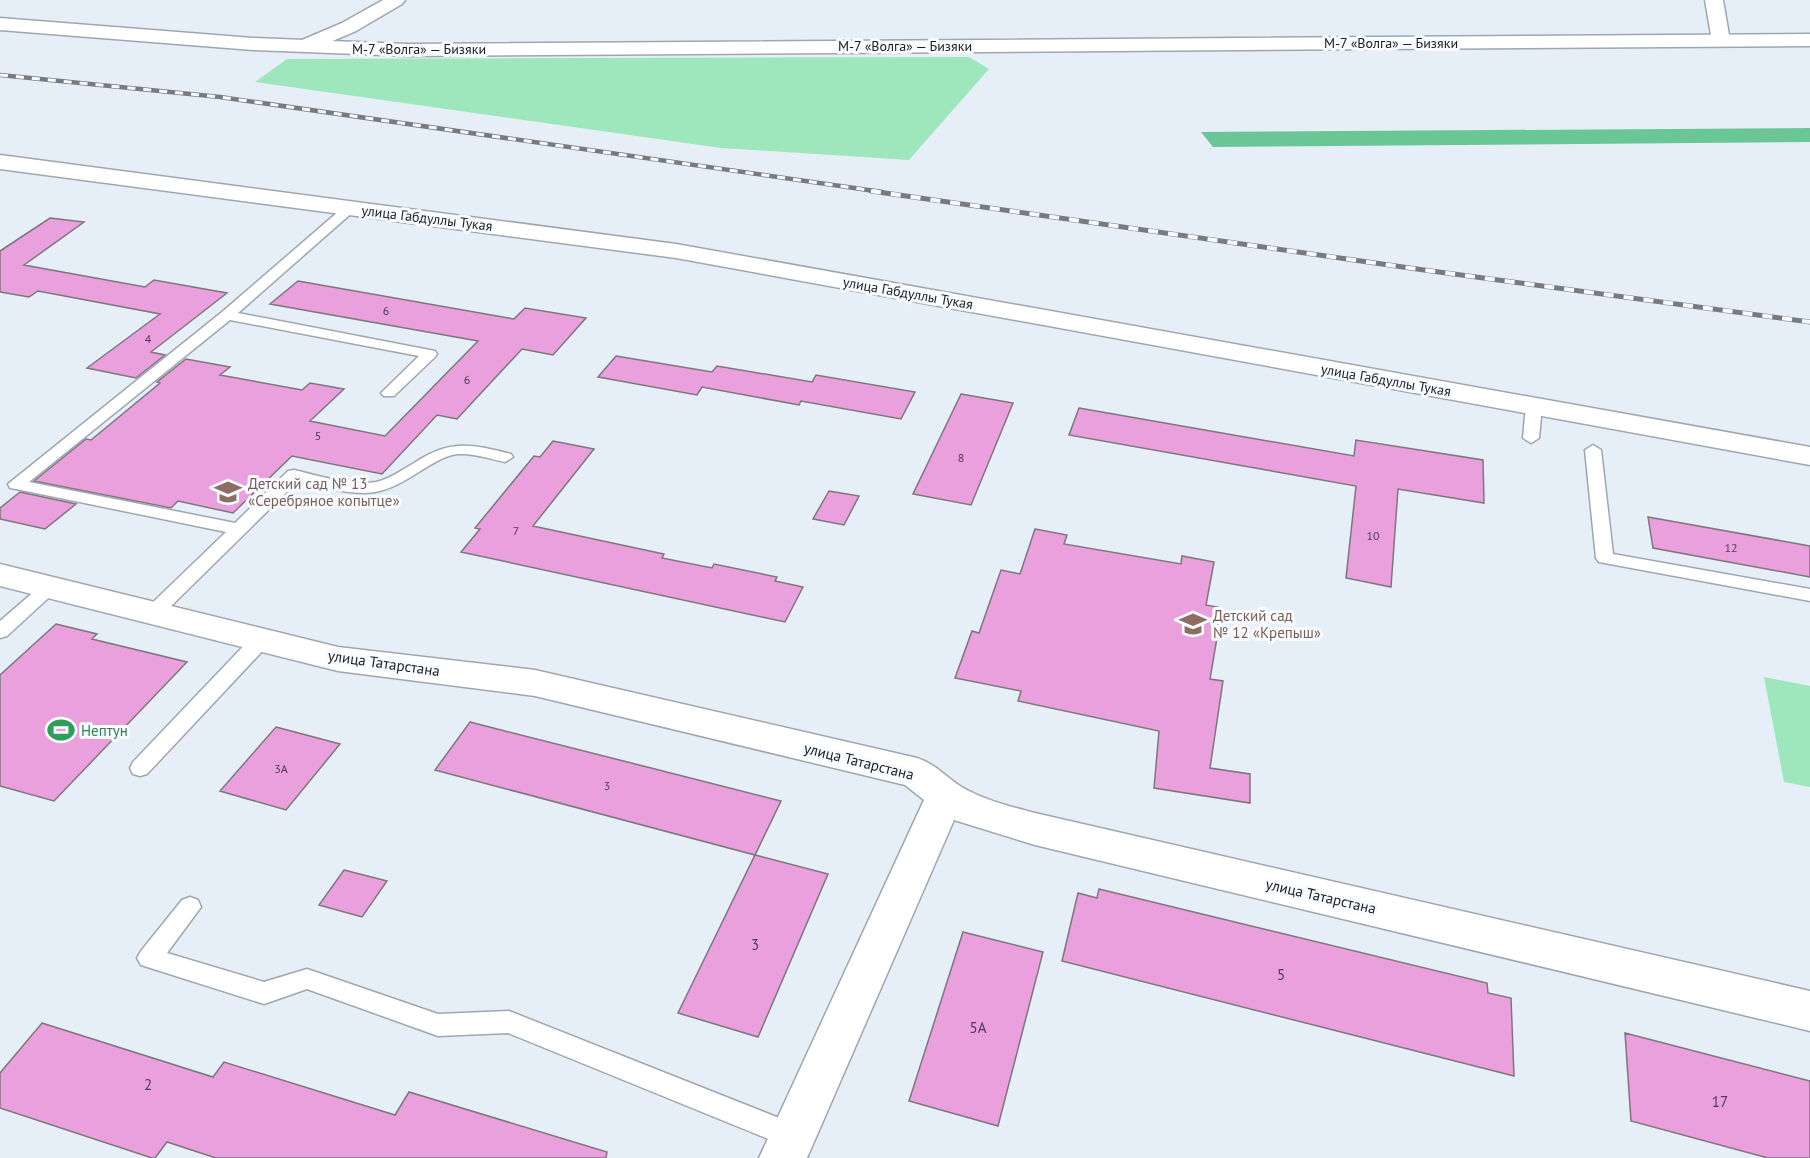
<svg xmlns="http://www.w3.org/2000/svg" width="1810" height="1158" font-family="'PT Sans',sans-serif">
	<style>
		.green { fill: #9ee7bd }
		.forest { fill: #6ac795 }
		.building { fill: #e9a0dc; stroke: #7e767c; stroke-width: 1.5 }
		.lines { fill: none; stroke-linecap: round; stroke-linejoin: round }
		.lane-casing { stroke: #9fa7ae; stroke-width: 3 }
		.street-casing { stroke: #9fa7ae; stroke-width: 3 }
		.secondary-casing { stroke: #9fa7ae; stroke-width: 3 }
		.lane { fill: #fff; fill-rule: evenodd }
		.street { fill: #fff; fill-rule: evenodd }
		.secondary { fill: #fff; fill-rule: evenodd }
		.rail-far1-casing { stroke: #757b80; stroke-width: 4.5 }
		.rail-casing { stroke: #757b80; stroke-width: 5 }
		.rail-far1 { stroke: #f8fbff; stroke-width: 3; stroke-dasharray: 8; stroke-linecap: butt }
		.rail { stroke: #f8fbff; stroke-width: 4; stroke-dasharray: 10; stroke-linecap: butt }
		.labels { text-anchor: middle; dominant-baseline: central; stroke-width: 6; stroke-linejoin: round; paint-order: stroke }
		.number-label { font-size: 12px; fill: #4e3e50 }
		.far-street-label { font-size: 14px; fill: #1b1e21; stroke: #f8fbff }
		.education-label { font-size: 15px; fill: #785e54; stroke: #f8fbff; text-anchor: start }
		.street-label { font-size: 15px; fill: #1b1e21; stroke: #f8fbff }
		.leisure-label { font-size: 15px; fill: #27864d; stroke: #f8fbff; text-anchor: start }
		.near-number-label { font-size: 15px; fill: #4e3e50 }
	</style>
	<rect width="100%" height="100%" fill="#e6eff7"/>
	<!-- green -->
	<path class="green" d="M 969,57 L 989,69 L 909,160 L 721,148 L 255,82 L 287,59 Z
		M 1764,677 L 1810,686 L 1810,787 L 1784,782 Z"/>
	<!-- forest -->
	<path class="forest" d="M 1810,128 L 1810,142 L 1213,147 L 1201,132 Z"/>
	<!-- building -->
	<path class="building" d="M 50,218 L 84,222 L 24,265 L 145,287 L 154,280 L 227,293 L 151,352 L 165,355 L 136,378 L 87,368 L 160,314 L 38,291 L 29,297 L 0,292 L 0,251 Z
		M 298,281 L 514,319 L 525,308 L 586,318 L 553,355 L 522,349 L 457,419 L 437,415 L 382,474 L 292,456 L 233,513 L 178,501 L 171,508 L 34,481 L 86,439 L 91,440 L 160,383 L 157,382 L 186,359 L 230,367 L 220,375 L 302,390 L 310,383 L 344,389 L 310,421 L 385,436 L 478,341 L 270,304 Z
		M 616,356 L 712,372 L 717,366 L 812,382 L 816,375 L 915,392 L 901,419 L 801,401 L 799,405 L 702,387 L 697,395 L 598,377 Z
		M 961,394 L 1013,403 L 971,505 L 913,494 Z
		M 1079,408 L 1354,456 L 1356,440 L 1483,460 L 1484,503 L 1398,489 L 1391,587 L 1346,578 L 1356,486 L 1069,435 Z
		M 553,441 L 594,449 L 533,526 L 664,554 L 662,558 L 712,568 L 714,564 L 777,577 L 775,581 L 803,587 L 785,622 L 461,552 L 480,529 L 475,528 L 534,456 L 540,457 Z
		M 829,491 L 859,496 L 844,525 L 813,519 Z
		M 20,492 L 76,504 L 45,529 L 0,519 L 0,508 Z
		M 1648,517 L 1810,546 L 1810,577 L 1653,548 Z
		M 1035,529 L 1067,535 L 1064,544 L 1181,564 L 1182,556 L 1214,562 L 1206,605 L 1222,608 L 1210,679 L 1223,681 L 1210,768 L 1250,774 L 1250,803 L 1154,788 L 1159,731 L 1018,701 L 1021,691 L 955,678 L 972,631 L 979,633 L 1001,570 L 1020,574 Z
		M 56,624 L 97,634 L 92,639 L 187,662 L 54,801 L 0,786 L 0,675 Z
		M 470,722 L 781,801 L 755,855 L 435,770 Z
		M 276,727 L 340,744 L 286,810 L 220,791 Z
		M 755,855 L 828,874 L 758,1037 L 678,1013 Z
		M 344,870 L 387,881 L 362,917 L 319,905 Z
		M 1099,889 L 1487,983 L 1488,993 L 1511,998 L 1514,1076 L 1062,961 L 1078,893 L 1097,898 Z
		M 963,932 L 1043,952 L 998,1126 L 909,1101 Z
		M 42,1023 L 213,1077 L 224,1062 L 395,1115 L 409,1092 L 607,1152 L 606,1158 L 216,1158 L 167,1142 L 155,1158 L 152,1158 L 0,1108 L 0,1073 Z
		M 1625,1033 L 1810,1081 L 1810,1158 L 1768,1158 L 1631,1121 Z"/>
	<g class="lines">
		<defs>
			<path id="lane" d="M 350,204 L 354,205 L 356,208 L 354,211 L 238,313 L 435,351 L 437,354 L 435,357 L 394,396 L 384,396 L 381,393 L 419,356 L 230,320 L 29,482 L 235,523 L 288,471 L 294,470 C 320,476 349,486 376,482 C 390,479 402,470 414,463 C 450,439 471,444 511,454 L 513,457 L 505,462 C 490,459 474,453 459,454 C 434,455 407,487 375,492 C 349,496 323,486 298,481 L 161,616 L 154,618 L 147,616 L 145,612 L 147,608 L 226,532 L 16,489 L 10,488 L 8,484 L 222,312 L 346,205 Z
				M 1534,401 L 1542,406 L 1539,438 L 1531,443 L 1523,438 L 1526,406 Z
				M 1593,445 L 1601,450 L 1613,554 L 1810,589 L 1810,601 L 1599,562 L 1596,558 L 1585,450 Z
				M 50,581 L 56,583 L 59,587 L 56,591 L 7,636 L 0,638 L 0,621 L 44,583 Z
				M 262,632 L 269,634 L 271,639 L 269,644 L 147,774 L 140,776 L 133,774 L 130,768 L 133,762 L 255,634 Z
				M 190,897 L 198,900 L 201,907 L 167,953 L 264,982 L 307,969 L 438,1014 L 509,1011 L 802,1127 L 806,1136 L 802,1145 L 793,1149 L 508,1033 L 438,1036 L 307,989 L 264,1004 L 141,965 L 137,958 L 141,951 L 182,900 Z"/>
			<path id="street" d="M 383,0 L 405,0 L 402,4 L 356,31 L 309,51 L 295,51 L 293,47 L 295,43 L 342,23 Z
				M 1705,0 L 1723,0 L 1730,41 L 1728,45 L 1714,45 L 1712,41 Z
				M 0,564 L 338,647 L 535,670 L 917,758 C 935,764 945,776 960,786 C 983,800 1009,806 1035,813 L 1810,991 L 1810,1031 L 1035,845 L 954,820 L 807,1158 L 759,1158 L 924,800 L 905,785 L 535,696 L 338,671 L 0,586 Z"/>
			<path id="secondary" d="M 0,18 L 253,38 L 408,44 L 1810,34 L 1810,46 L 408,56 L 253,50 L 0,30 Z
				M 0,155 L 676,244 L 1810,447 L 1810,465 L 676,258 L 0,169 Z"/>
		</defs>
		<!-- lane casing -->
		<use href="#lane" class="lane-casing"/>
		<!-- street casing -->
		<use href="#street" class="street-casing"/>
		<!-- secondary casing -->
		<use href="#secondary" class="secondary-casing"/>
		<!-- lane -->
		<use href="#lane" class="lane"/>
		<!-- street -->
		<use href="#street" class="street"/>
		<!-- secondary -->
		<use href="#secondary" class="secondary"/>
		<defs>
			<path id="rail-far1" d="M 0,75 L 220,97 L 882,192"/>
			<path id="rail" d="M 871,191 L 1424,270 L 1810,322"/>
		</defs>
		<!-- rail-far1 casing -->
		<use href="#rail-far1" class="rail-far1-casing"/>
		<!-- rail casing -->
		<use href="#rail" class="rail-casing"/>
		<!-- rail-far1 -->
		<use href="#rail-far1" class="rail-far1"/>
		<!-- rail -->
		<use href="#rail" class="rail"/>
	</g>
	<!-- icons -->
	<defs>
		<symbol id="school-bare" viewBox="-9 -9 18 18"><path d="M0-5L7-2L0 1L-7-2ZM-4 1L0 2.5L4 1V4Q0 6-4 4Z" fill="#8d6e63" stroke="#f8fbff" stroke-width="2.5" paint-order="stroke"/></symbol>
		<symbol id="stadium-bare" viewBox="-9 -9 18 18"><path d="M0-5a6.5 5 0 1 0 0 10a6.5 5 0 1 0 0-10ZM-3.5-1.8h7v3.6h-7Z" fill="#2e9e5b" stroke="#f8fbff" stroke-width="2.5" paint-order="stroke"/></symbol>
	</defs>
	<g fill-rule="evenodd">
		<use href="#school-bare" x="209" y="473" width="38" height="38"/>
		<use href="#school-bare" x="1174" y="605" width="38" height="38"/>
		<use href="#stadium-bare" x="42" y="711" width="38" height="38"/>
	</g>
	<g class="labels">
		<!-- number labels -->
		<g class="number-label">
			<text x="386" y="310">6</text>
			<text x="148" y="338">4</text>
			<text x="467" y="379">6</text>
			<text x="318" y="435">5</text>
			<text x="961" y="457">8</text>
			<text x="516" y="530">7</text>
			<text x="1373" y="535">10</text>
			<text x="1731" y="547">12</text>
			<text x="281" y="768">3А</text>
			<text x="607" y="785">3</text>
		</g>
		<!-- far-street labels -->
		<g class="far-street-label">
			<text x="1391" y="43">М-7 «Волга» — Бизяки</text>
			<text x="905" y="46">М-7 «Волга» — Бизяки</text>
			<text x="419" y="49">М-7 «Волга» — Бизяки</text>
			<text transform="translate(427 218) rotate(7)">улица Габдуллы Тукая</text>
			<text transform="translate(908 293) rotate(10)">улица Габдуллы Тукая</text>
			<text transform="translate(1386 380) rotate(10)">улица Габдуллы Тукая</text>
		</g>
		<!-- education labels -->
		<g class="education-label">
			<text x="248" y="483">Детский сад № 13<tspan x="248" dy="17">«Серебряное копытце»</tspan></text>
			<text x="1213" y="615">Детский сад<tspan x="1213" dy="17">№ 12 «Крепыш»</tspan></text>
		</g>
		<!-- street labels -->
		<g class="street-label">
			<text transform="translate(384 663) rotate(8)">улица Татарстана</text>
			<text transform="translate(859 761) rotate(14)">улица Татарстана</text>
			<text transform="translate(1321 896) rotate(13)">улица Татарстана</text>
		</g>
		<!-- leisure labels -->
		<g class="leisure-label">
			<text x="81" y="730">Нептун</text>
		</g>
		<!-- near-number labels -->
		<g class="near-number-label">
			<text x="755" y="944">3</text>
			<text x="1281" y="974">5</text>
			<text x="978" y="1027">5А</text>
			<text x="148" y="1084">2</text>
			<text x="1720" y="1101">17</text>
		</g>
	</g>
</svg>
